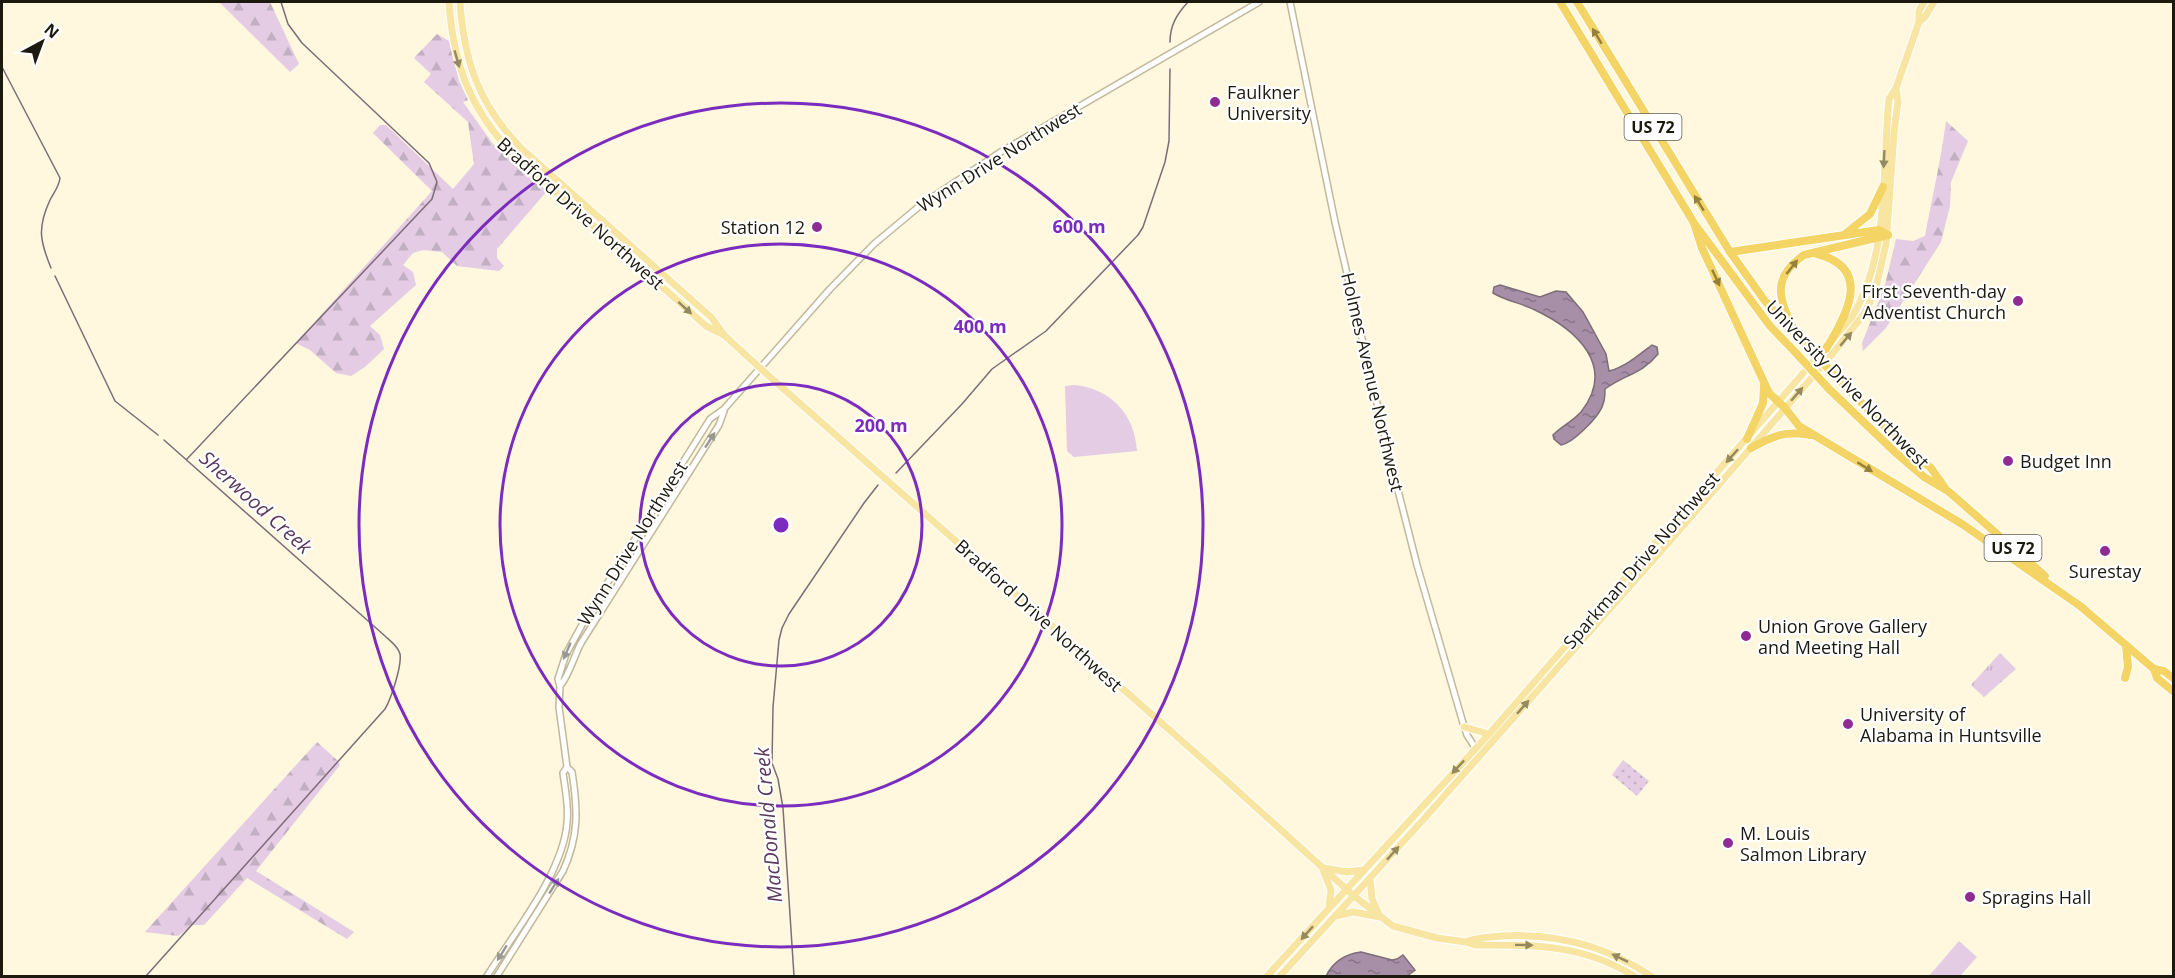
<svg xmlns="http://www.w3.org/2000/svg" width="2175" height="978" font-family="'Open Sans',sans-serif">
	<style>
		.grass { fill: url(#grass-dots) }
		.forest { fill: url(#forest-firs) }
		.park { fill: url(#park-tufts) }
		.garden { fill: #e3cce4 }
		.water { fill: url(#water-ripples); stroke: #7d6c79; stroke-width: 1.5 }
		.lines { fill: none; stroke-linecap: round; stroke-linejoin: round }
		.stream { stroke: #7d6c79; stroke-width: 1.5 }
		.minor-casing { stroke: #c2b99b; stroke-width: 8 }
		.major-casing { stroke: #fff; stroke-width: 9 }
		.highway-casing { stroke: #fff; stroke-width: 10 }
		.minor { stroke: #fff; stroke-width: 5 }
		.major { stroke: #f8e5a2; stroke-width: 7 }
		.highway { stroke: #f4d464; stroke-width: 8 }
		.highway-bridge-casing { stroke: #fff; stroke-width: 10; stroke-linecap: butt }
		.highway-bridge { stroke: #f4d464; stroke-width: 8 }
		.oneway { fill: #93803d }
		.oneway2 { fill: #95895f }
		.oneway3 { fill: #999893 }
		.ring { fill: none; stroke: #7b2cbf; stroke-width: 3 }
		.poi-dot { fill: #8e2c94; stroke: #fff; stroke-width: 2 }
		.labels { text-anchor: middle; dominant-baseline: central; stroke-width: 4.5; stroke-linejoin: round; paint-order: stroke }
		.shield { fill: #fff; stroke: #605e56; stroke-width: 1.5 }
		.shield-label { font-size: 16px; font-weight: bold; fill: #1c190e }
		.poi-label { font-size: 18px; fill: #1c190e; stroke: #fff; text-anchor: start }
		.street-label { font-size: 18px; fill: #1c190e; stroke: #fff }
		.water-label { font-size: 20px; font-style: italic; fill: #5b385d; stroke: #fff }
		.centre { fill: #7b2cbf; stroke: #fff; stroke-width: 3 }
		.ring-label { font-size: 18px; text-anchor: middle; font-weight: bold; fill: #7b2cbf; stroke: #fff; stroke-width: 4.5; stroke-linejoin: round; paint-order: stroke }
	</style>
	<defs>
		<pattern id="grass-dots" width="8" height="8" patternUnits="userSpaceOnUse" patternTransform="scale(1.5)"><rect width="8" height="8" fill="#e3cce4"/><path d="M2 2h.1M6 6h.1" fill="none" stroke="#c2afc2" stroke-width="1.8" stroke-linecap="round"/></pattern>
		<pattern id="forest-firs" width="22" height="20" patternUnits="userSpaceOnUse" patternTransform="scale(1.5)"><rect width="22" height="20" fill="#e3cce4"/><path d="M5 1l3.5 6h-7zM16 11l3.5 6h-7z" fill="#c2afc2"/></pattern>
		<pattern id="park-tufts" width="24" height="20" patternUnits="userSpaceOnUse" patternTransform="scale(1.5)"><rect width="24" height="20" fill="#e3cce4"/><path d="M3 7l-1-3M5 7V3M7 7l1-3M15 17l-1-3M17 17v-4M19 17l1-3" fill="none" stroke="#c2afc2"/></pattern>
		<pattern id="water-ripples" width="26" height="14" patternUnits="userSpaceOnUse" patternTransform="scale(1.5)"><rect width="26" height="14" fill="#a78fa7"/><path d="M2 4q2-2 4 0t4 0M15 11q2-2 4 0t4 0" fill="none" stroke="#877486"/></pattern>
	</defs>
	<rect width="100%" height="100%" fill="#fff7de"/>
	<!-- grass -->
	<path class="grass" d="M 1623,760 L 1649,781 L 1637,796 L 1612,775 Z"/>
	<!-- forest -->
	<path class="forest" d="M 219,2 L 270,2 L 299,64 L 290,72 Z
		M 437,34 L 449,41 L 459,81 L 468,100 L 463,102 L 493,144 L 547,191 L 497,249 L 497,258 L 504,266 L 499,271 L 457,266 L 442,252 L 423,250 L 413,253 L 403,265 L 413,272 L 416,285 L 370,326 L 380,335 L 384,349 L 365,367 L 351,376 L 336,373 L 310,350 L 296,343 L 432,191 L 373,133 L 380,125 L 386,125 L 453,189 L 474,164 L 468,122 L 424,82 L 431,74 L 414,58 Z
		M 1946,121 L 1968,141 L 1951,182 L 1950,206 L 1941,242 L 1886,328 L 1863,351 L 1862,343 L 1885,285 L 1896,239 L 1913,241 L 1925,236 C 1932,198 1941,160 1946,121 Z
		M 317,742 L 337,760 L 340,765 L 256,871 L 354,932 L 347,939 L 247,878 L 204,925 L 193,925 L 178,936 L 145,932 Z"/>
	<!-- park -->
	<path class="park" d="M 2000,653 L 2016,669 L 1984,697 L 1971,685 Z"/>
	<!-- garden -->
	<path class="garden" d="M 1074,385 C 1110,388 1135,414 1137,451 L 1074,457 L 1067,451 L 1065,386 Z
		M 1959,941 L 1977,957 L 1960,976 L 1929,976 Z"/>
	<!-- water -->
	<path class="water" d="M 1500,285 L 1540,297 L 1556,291 L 1566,292 L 1583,312 L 1606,354 L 1609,371 C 1625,367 1639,355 1652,345 L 1657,347 L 1658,354 C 1641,375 1625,374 1605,389 C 1605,394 1605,400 1603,404 C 1600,416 1573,443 1561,445 L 1554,439 L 1553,435 C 1562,426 1573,421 1581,412 C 1617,366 1577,330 1535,310 C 1521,303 1506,301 1493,293 L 1494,287 Z
		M 1361,952 L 1392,960 L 1397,959 L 1403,955 L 1415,970 L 1407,976 L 1326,976 C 1333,962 1345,954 1361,952 Z"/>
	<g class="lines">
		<!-- stream -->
		<path class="stream" d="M 1170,42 C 1170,25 1177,14 1188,2
			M 2,67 L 60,178 C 59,187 54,192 50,200 C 37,228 40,241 51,268
			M 55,276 L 115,401 L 158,435
			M 187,459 L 432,199 L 437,182 L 429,163 L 302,43 L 288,24 L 281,2
			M 896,473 L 962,404 L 992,369 L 1046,331 L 1138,235 L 1143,227 L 1165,162 L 1169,141 L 1170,69
			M 146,976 L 385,709 C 391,699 402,666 400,654 C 398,646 390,641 385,636 L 164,440
			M 794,976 L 783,808 L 778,779 L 772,763 L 773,707 L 779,640 L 782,628 L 789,614 L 864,503 L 878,485"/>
		<defs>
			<path id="minor" d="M 1290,2 L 1335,222 L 1389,455 L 1417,565 L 1463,723 L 1467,735 L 1476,749
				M 560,686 C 569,676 574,656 581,643 L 719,425 L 724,411
				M 487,976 C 514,933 563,873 567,823 C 569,806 565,789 563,773 L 567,767 L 559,707 L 560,686 L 558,679 L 566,654 L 588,614 L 710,419 L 724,409 L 830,289 L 874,244 L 922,204 L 999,153 L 1259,2
				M 497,976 L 563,871 C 579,836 578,810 572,772 L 567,767"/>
			<path id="major" d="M 449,2 C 453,62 469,108 512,153 L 706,326 L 722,334
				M 460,2 C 464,61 479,105 521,148 L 712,318 L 724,335 L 760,368 L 1208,764 L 1354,896 L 1393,926 L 1437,938 L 1466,942 L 1475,945 C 1534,945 1582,944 1634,976
				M 1919,22 L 1925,17 L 1934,2
				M 1464,727 L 1489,734
				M 1324,868 L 1347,872 L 1364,870
				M 1323,870 L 1331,890 L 1329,907
				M 1336,916 L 1353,912 L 1380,917 L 1372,899 L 1370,878
				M 1466,942 C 1477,937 1490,937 1502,936 C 1556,933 1607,946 1651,976
				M 1267,976 L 1490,733 L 1852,317 C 1890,255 1882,169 1889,99 L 1896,88 L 1919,22 L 1919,11 L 1924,2
				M 1280,976 L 1423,820 L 1670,541 L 1834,352 L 1864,314 L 1875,292 L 1886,244 L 1894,133 L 1898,101 L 1896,88"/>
			<path id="highway" d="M 1560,2 L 1694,223 L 1770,326 L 1795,352
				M 1577,2 L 1730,252 L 1765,301 L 1800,339
				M 1694,223 L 1702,248 L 1769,393 L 1785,408 L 1799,426 L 1962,524 L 2083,608
				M 1845,234 L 1870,214 L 1883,187
				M 1730,252 L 1879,230 L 1888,235
				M 1817,254 C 1873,268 1847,315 1826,349
				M 1796,333 C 1780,302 1769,279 1804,255 L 1888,235
				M 1838,379 L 1895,437 L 1931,468 L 1945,488
				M 1829,389 L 1897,454 L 1924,477 L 1948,491 L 2045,576
				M 1747,439 L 1763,403 L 1764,385
				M 1751,448 C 1775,435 1784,431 1811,435
				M 2079,605 L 2154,669 L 2164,671 L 2174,679
				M 2154,669 L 2157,678 L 2174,692
				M 2125,678 L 2128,667 L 2126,645"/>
		</defs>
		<!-- minor casing -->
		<use href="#minor" class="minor-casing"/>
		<!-- major casing -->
		<use href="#major" class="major-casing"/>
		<!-- highway casing -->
		<use href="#highway" class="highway-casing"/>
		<!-- minor -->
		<use href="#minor" class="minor"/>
		<!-- major -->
		<use href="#major" class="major"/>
		<!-- highway -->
		<use href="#highway" class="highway"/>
		<defs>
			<path id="highway-bridge" d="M 1800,339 L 1838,379
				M 1795,352 L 1829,389"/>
		</defs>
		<!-- highway-bridge casing -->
		<use href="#highway-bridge" class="highway-bridge-casing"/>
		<!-- highway-bridge -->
		<use href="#highway-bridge" class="highway-bridge"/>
	</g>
	<!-- one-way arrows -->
	<defs><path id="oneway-solid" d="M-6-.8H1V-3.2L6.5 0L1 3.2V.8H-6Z" transform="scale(1.5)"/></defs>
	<g class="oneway">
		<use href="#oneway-solid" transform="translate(1597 36) rotate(-121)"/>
		<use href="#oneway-solid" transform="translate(1699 203) rotate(-122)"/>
		<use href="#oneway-solid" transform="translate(1792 267) rotate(-52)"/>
		<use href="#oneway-solid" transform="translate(1716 278) rotate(65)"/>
		<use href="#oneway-solid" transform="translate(1865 467) rotate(32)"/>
	</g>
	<g class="oneway2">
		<use href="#oneway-solid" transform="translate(457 59) rotate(74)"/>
		<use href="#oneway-solid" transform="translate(1884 159) rotate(93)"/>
		<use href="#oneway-solid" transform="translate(685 308) rotate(42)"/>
		<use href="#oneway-solid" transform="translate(1846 339) rotate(-50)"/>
		<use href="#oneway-solid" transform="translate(1797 394) rotate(-49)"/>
		<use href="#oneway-solid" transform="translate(1732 456) rotate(132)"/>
		<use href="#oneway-solid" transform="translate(1523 707) rotate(-49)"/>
		<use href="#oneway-solid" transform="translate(1458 767) rotate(133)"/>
		<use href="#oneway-solid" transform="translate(1393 853) rotate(-48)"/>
		<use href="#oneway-solid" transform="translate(1307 933) rotate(132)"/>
		<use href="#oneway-solid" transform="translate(1524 945) rotate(1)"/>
		<use href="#oneway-solid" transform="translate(1620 958) rotate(-154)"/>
	</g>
	<g class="oneway3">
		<use href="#oneway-solid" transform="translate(710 440) rotate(-57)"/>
		<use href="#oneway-solid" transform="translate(567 651) rotate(114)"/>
		<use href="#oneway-solid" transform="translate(554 886) rotate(-58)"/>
		<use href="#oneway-solid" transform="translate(502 953) rotate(122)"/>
	</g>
	<!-- distance rings -->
	<g class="ring">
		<circle cx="781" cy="525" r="141"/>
		<circle cx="781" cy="525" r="281"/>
		<circle cx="781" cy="525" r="422"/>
	</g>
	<!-- markers -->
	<g class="poi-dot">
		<circle cx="1215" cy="102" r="6"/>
		<circle cx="817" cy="227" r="6"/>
		<circle cx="2018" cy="301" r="6"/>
		<circle cx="2008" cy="461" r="6"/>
		<circle cx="2105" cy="551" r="6"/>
		<circle cx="1746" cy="636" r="6"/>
		<circle cx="1848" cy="724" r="6"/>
		<circle cx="1728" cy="843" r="6"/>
		<circle cx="1970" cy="897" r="6"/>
	</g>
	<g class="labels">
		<!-- shield labels -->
		<g class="shield">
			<rect x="1624.5" y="114" width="57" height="26" rx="4.5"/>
			<rect x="1984.5" y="535" width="57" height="26" rx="4.5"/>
		</g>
		<g class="shield-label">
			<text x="1653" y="127">US 72</text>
			<text x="2013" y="548">US 72</text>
		</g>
		<!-- poi labels -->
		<g class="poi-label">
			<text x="1227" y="92">Faulkner<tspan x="1227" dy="21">University</tspan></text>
			<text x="805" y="227" text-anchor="end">Station 12</text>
			<text x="2006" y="291" text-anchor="end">First Seventh-day<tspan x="2006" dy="21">Adventist Church</tspan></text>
			<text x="2020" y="461">Budget Inn</text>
			<text x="2105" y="571" text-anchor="middle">Surestay</text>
			<text x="1758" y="626">Union Grove Gallery<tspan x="1758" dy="21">and Meeting Hall</tspan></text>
			<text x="1860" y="714">University of<tspan x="1860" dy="21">Alabama in Huntsville</tspan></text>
			<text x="1740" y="833">M. Louis<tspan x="1740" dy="21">Salmon Library</tspan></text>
			<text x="1982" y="897">Spragins Hall</text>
		</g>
		<!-- street labels -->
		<g class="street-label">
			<text transform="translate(999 157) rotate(-32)">Wynn Drive Northwest</text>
			<text transform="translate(581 213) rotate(42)">Bradford Drive Northwest</text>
			<text transform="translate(1373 382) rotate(77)">Holmes Avenue Northwest</text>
			<text transform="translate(1848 384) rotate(46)">University Drive Northwest</text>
			<text transform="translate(632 543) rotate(-58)">Wynn Drive Northwest</text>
			<text transform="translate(1641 560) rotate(-49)">Sparkman Drive Northwest</text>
			<text transform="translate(1039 615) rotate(42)">Bradford Drive Northwest</text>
		</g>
		<!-- water labels -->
		<g class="water-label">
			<text transform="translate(256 502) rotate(42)">Sherwood Creek</text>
			<text transform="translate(768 825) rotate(-95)">MacDonald Creek</text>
		</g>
	</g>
	<circle cx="781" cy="525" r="9" class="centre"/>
	<g class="ring-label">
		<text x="1079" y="233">600 m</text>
		<text x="980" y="333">400 m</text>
		<text x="881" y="432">200 m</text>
	</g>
	<!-- border -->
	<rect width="2175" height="978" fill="none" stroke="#1c190e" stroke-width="6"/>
	<!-- north arrow -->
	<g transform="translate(42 42) rotate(41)" stroke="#ffffff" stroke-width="4.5" paint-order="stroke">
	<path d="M0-4.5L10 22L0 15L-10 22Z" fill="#1c190e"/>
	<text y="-9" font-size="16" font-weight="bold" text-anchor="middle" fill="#1c190e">N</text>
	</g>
</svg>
